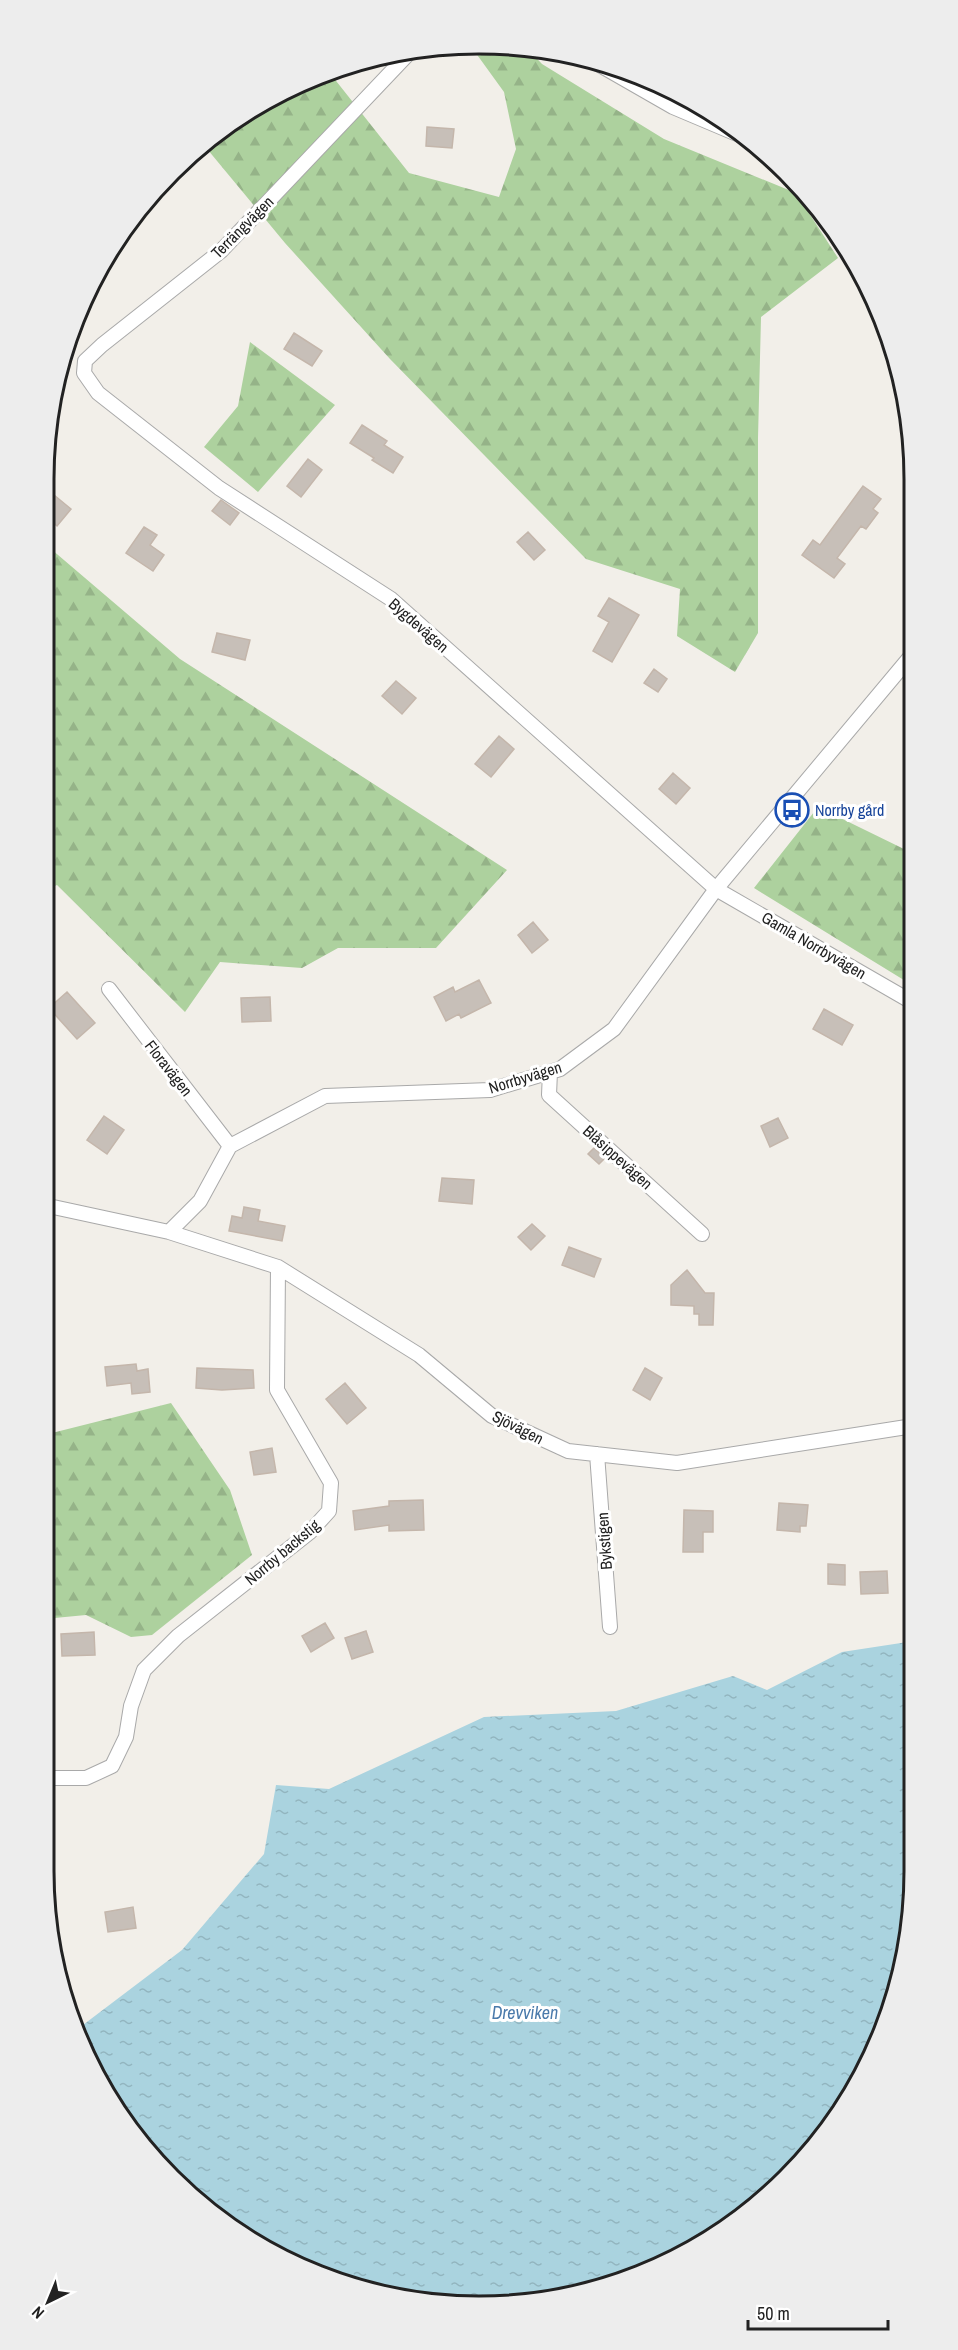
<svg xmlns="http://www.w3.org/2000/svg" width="958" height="2350" font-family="'Archivo Narrow',sans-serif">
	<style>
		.grass { fill: #cdebb0 }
		.forest { fill: url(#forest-firs) }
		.water { fill: url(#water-ripples) }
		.building { fill: #c7bfb8; stroke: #c4b6ab; stroke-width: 1.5 }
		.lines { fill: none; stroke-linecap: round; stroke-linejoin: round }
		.street-casing { stroke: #a9a9a9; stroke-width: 16 }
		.street { stroke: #fff; stroke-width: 14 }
		.labels { text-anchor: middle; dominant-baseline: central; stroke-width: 6; stroke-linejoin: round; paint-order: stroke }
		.street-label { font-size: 16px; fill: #222; stroke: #fff }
		.transit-label { font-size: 16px; fill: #164399; stroke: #fff; text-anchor: start }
		.water-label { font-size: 18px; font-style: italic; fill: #4a7aab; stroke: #fff }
		.rim { fill: none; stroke: #222; stroke-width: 3 }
	</style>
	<defs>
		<pattern id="forest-firs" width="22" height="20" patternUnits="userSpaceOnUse" patternTransform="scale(1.5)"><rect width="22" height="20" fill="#add19e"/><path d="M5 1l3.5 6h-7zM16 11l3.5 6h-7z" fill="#95b388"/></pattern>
		<pattern id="water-ripples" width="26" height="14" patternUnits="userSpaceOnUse" patternTransform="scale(1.5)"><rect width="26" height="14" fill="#aad3df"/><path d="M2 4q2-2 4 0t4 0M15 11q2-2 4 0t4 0" fill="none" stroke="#92b5bf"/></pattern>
	</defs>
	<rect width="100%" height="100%" fill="#f2efe9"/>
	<!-- grass -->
	<path class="grass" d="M 747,2209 L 721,2233 L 709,2240 L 708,2231 Z"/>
	<!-- forest -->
	<path class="forest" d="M 470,45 L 526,47 L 542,64 L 664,139 L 796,193 L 838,258 L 761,317 L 758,438 L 758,633 L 735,672 L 677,636 L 680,589 L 586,559 L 390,359 L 285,243 L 203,144 C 237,112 286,89 329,72 L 409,173 L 499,197 L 516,149 L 504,92 Z
		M 250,342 L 335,405 L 258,492 L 204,447 L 238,406 Z
		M 44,543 L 180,659 L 507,870 L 436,948 L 338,948 L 302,968 L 220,962 L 185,1012 L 57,885 L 44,891 Z
		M 818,807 L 906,850 L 912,846 L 912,985 L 754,888 Z
		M 171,1403 L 230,1490 L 252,1555 L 152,1635 L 131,1637 L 86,1615 L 44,1619 L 44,1435 Z"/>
	<!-- water -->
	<path class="water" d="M 914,1641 L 914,1871 L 891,2011 L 824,2136 L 747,2209 L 708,2231 L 709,2240 L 646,2273 L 564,2298 L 422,2303 L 339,2283 L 262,2248 L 151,2158 L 102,2088 L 75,2031 L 182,1950 L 264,1854 L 276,1785 L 329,1789 L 484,1717 L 616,1711 L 733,1676 L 767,1690 L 842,1652 Z"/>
	<!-- building -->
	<path class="building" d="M 427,127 L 454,129 L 452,148 L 426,146 Z
		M 294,333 L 322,351 L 312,366 L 284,349 Z
		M 362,425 L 387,441 L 384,445 L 403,457 L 393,473 L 372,460 L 374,458 L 350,443 Z
		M 308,459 L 322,470 L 301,497 L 287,486 Z
		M 863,486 L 881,499 L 873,509 L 878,513 L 866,529 L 861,526 L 837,558 L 845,564 L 834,578 L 802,555 L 813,540 L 820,545 Z
		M 54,495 L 71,509 L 57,526 L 44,515 L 44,507 Z
		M 221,500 L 239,513 L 230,525 L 212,511 Z
		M 144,527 L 157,535 L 150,545 L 164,555 L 153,571 L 126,553 Z
		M 528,532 L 545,550 L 534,560 L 517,542 Z
		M 609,598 L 639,615 L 612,662 L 593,651 L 609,622 L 598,616 Z
		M 217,633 L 250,640 L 245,660 L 212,652 Z
		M 654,669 L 667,679 L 658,692 L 644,683 Z
		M 396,681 L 416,698 L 402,714 L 382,696 Z
		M 499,736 L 514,749 L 491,777 L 475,764 Z
		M 673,773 L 690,788 L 676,804 L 659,789 Z
		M 533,922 L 548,940 L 532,953 L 518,935 Z
		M 479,980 L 491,1003 L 461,1018 L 459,1014 L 446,1021 L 434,997 L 453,987 L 455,992 Z
		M 67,992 L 95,1023 L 77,1039 L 49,1008 Z
		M 270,997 L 271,1021 L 242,1022 L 241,998 Z
		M 824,1009 L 853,1025 L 842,1045 L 813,1029 Z
		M 104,1116 L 124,1130 L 107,1154 L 87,1140 Z
		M 778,1118 L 788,1138 L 770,1147 L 761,1126 Z
		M 594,1148 L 605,1158 L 599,1164 L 588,1154 Z
		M 442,1178 L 474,1180 L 472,1204 L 439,1201 Z
		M 244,1207 L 260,1210 L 258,1221 L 285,1226 L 282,1241 L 229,1231 L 232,1216 L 242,1218 Z
		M 532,1224 L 545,1236 L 531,1250 L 518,1237 Z
		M 569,1247 L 601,1259 L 594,1277 L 562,1265 Z
		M 687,1270 L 705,1293 L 714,1293 L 713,1325 L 699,1325 L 699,1314 L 694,1314 L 694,1306 L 671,1305 L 671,1285 Z
		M 136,1364 L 137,1371 L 148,1369 L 150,1392 L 132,1394 L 131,1383 L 107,1386 L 105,1367 Z
		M 197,1368 L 253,1370 L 254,1388 L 222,1390 L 196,1388 Z
		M 645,1368 L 662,1378 L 650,1400 L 633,1390 Z
		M 345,1383 L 366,1408 L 347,1424 L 326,1399 Z
		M 272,1448 L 276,1472 L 254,1475 L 250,1452 Z
		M 423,1500 L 424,1530 L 389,1531 L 389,1525 L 355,1530 L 353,1511 L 389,1506 L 389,1501 Z
		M 779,1503 L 808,1505 L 806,1526 L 800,1526 L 800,1532 L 777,1530 Z
		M 684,1510 L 713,1511 L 713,1532 L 703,1532 L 703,1552 L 683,1552 Z
		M 828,1564 L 845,1565 L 845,1585 L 828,1584 Z
		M 887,1571 L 888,1593 L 861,1594 L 860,1572 Z
		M 325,1623 L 334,1638 L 311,1652 L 302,1636 Z
		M 366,1631 L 373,1652 L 352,1659 L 345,1638 Z
		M 94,1632 L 95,1655 L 62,1656 L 61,1634 Z
		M 133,1907 L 136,1928 L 108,1932 L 105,1912 Z"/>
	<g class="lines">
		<defs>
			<path id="street" d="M 411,51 L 221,251 L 102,345 L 85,361 L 84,373 L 98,393 L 219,488 L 391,599 L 716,889 L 912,1002
				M 591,60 L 673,107 L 744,137
				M 109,989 L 230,1146
				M 550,1072 L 549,1095 L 702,1234
				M 44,1205 L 169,1232 L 200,1201 L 230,1146 L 325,1096 L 490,1090 L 560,1069 L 614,1029 L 716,889 L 911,656
				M 169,1232 L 278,1267 L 419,1355 L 492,1416 L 568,1451 L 677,1463 L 913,1426
				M 597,1454 L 610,1627
				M 44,1778 L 86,1778 L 112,1766 L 126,1737 L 131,1706 L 144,1670 L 178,1636 L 310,1532 L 329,1511 L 331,1483 L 277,1390 L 278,1267"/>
		</defs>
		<!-- street casing -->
		<use href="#street" class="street-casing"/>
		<!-- street -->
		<use href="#street" class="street"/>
	</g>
	<!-- icons -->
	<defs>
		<symbol id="bus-ring" viewBox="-11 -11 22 22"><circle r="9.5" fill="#fff" stroke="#1a4fb4" stroke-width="1.5"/><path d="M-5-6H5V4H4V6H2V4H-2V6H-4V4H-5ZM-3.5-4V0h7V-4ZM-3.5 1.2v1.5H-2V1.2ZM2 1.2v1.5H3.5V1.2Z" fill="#1a4fb4"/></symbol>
	</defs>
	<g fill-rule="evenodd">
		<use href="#bus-ring" x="773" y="791" width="38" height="38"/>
	</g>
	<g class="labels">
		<!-- street labels -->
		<g class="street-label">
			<text transform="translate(242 227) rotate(-45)">Terrängvägen</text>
			<text transform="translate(419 625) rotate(41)">Bygdevägen</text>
			<text transform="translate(814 945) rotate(30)">Gamla Norrbyvägen</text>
			<text transform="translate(169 1068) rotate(52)">Floravägen</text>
			<text transform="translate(525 1077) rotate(-17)">Norrbyvägen</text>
			<text transform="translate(618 1157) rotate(42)">Blåsippevägen</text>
			<text transform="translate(518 1427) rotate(27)">Sjövägen</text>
			<text transform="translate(604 1541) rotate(-94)">Bykstigen</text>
			<text transform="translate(282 1552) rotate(-40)">Norrby backstig</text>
		</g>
		<!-- transit labels -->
		<g class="transit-label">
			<text x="815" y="810">Norrby gård</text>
		</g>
		<!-- water labels -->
		<g class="water-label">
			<text x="525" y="2012">Drevviken</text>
		</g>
	</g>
	<!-- crop -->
	<path d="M0 0H958V2350H0ZM479 54H479A425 425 0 0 1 904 479V1871A425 425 0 0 1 479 2296H479A425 425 0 0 1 54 1871V479A425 425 0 0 1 479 54Z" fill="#ededed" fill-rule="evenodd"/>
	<path class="rim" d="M479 54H479A425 425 0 0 1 904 479V1871A425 425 0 0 1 479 2296H479A425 425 0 0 1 54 1871V479A425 425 0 0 1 479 54Z"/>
	<!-- north arrow -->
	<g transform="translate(48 2302) rotate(223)" stroke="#ffffff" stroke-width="4.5" paint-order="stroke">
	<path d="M0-4.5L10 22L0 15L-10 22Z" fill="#222222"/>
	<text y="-9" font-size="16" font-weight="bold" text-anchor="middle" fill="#222222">N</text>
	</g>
	<!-- scale -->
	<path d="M748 2320v9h140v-9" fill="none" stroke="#222222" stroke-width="3"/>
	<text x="757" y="2320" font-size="18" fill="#222222" stroke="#ffffff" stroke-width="4.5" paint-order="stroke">50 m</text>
</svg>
